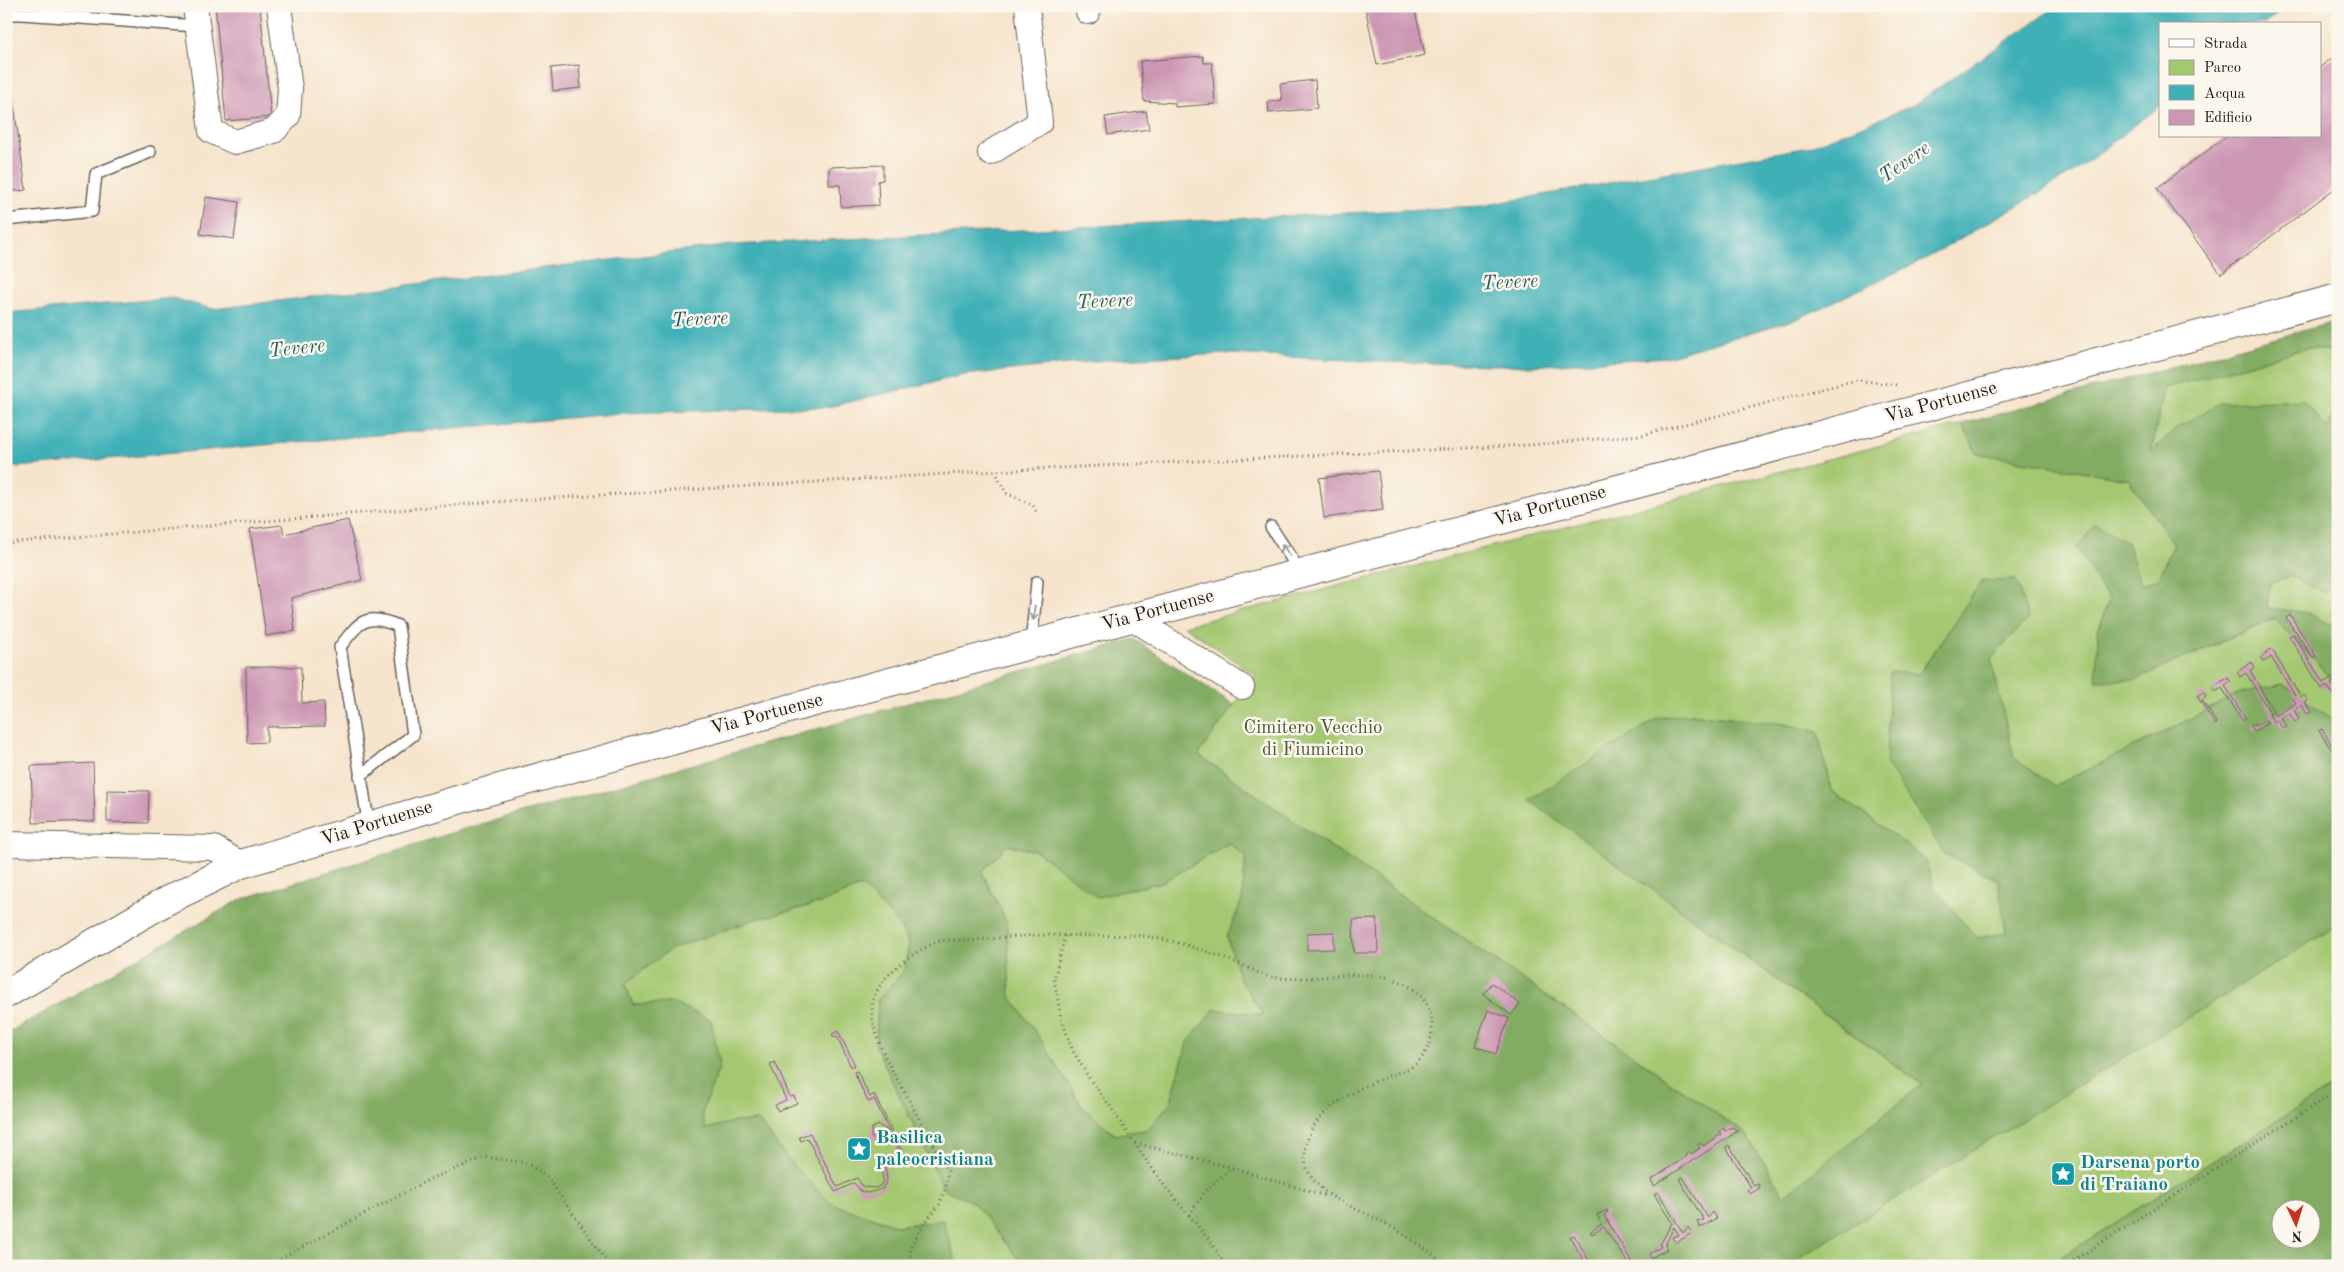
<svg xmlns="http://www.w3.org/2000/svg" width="2344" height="1272" font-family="'Old Standard TT',serif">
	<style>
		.green { fill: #a4c871; stroke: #607246 }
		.forest { fill: #83ac63; stroke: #506440; fill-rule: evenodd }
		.water { fill: #3fb0b7; stroke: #2e666a }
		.building { fill: #cc97b4 }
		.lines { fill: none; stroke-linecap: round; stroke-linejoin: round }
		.lane-casing { stroke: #68625a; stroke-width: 14 }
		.street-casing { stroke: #68625a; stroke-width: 26 }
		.secondary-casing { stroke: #68625a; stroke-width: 30 }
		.path { stroke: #68625a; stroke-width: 3; stroke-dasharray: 1 4; stroke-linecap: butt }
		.lane { stroke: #fff; stroke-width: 11 }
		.street { stroke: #fff; stroke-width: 24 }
		.secondary { stroke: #fff; stroke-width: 28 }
		.oneway { stroke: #999 }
		.labels { text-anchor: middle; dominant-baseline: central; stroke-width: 5; stroke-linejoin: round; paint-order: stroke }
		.street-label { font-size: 19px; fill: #1c1c1c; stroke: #fbf7ec }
		.park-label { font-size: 19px; fill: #4c583a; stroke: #fbf7ec }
		.culture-label { font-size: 19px; font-weight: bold; fill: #0d838f; stroke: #fbf7ec; text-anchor: start }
		.water-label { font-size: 20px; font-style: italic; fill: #2c5f62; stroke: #fbf7ec }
	</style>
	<rect width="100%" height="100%" fill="#fbf7ec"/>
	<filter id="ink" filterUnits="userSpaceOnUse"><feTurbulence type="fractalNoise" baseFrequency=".02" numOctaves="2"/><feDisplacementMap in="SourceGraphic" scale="10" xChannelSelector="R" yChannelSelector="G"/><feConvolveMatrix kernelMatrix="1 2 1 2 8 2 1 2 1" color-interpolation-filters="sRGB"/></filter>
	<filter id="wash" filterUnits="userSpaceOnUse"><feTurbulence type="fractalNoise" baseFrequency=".0096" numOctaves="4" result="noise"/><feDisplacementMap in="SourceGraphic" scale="20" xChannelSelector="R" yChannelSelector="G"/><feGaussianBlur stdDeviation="1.12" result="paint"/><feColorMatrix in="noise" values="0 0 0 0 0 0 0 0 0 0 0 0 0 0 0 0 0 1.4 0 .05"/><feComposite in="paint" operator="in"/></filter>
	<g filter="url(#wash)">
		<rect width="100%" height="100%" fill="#f6e4cc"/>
		<!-- green -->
		<path class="green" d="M 2307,348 L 2338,352 L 2338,399 L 2328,429 L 2151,454 L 2164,388 Z
			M 1963,424 L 1976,453 L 2128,479 L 2174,544 L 2159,578 L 2140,585 L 2127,542 L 2095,525 L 2109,600 L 2098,630 L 2191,656 L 2274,618 L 2338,685 L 2338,723 L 2283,684 L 2237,694 L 2173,728 L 2054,787 L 2014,758 L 1991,659 L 2028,618 L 2016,580 L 1982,581 L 1919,674 L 1944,853 L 1998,880 L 2006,933 L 1977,938 L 1935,890 L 1925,859 L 1831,790 L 1818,732 L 1785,724 L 1691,714 L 1658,718 L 1530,800 L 1922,1085 L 1784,1196 L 1746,1134 L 1197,754 L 1256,675 L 1184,626 Z
			M 2290,576 L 2325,593 L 2338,579 L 2338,623 L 2329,624 L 2308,613 L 2267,608 L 2270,583 Z
			M 1229,843 L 1246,855 L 1242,900 L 1227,937 L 1240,980 L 1264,1016 L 1187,1043 L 1171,1101 L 1149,1129 L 1116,1135 L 1083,1108 L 1039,1037 L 1009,995 L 1007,923 L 982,872 L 1007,845 L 1036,851 L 1098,897 L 1163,882 Z
			M 862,886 L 899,924 L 909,944 L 904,971 L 878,1000 L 876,1047 L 944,1189 L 974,1203 L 1024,1266 L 957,1266 L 943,1220 L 898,1226 L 832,1204 L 791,1163 L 759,1121 L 734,1122 L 705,1129 L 702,1112 L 720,1065 L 673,1003 L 633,1005 L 625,983 L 670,949 L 753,920 L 821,903 Z
			M 2338,925 L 2338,1082 L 2047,1266 L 1786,1266 Z"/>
		<!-- forest -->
		<path class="forest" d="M 2338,321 L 2338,352 L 2307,348 L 2164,388 L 2151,452 L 2176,428 L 2220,403 L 2303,400 L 2328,429 L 2338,399 L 2338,534 L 2334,538 L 2338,549 L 2338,579 L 2325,593 L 2290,576 L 2270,583 L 2267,608 L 2308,613 L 2329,624 L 2338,623 L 2338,685 L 2274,618 L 2135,680 L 2096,681 L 2098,630 L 2109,600 L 2077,548 L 2095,524 L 2127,542 L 2141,585 L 2159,578 L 2174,544 L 2128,479 L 1976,453 L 1963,424 Z
			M 2016,580 L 2028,618 L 1991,659 L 2014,758 L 2054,786 L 2173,728 L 2237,694 L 2283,684 L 2338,723 L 2338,925 L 1786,1266 L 1024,1266 L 974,1203 L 944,1189 L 876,1047 L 878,1000 L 904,971 L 909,944 L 899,924 L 862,886 L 821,903 L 753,920 L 671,949 L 625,984 L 633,1005 L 673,1003 L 711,1020 L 720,1065 L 702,1112 L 705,1129 L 734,1122 L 759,1121 L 791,1163 L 832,1204 L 898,1226 L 943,1220 L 957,1266 L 6,1266 L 6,1034 L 239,900 L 461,830 L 1134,639 L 1234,705 L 1198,755 L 1746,1134 L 1784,1196 L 1922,1084 L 1529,800 L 1658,718 L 1691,714 L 1785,724 L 1818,732 L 1831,790 L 1925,859 L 1935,890 L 1977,938 L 2006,933 L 1998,880 L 1944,853 L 1886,763 L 1890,672 L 1919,674 L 1982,581 ZM 1229,843 L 1246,856 L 1242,900 L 1227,937 L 1240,980 L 1264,1015 L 1214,1009 L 1187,1043 L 1171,1101 L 1149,1129 L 1115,1135 L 1083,1108 L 1039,1037 L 1010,995 L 1007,923 L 982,872 L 1007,845 L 1036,851 L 1097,897 L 1163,882 Z
			M 2338,1082 L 2338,1266 L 2047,1266 ZM 2282,1210 L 2312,1210 L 2312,1240 L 2282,1240 Z"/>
		<!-- water -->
		<path class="water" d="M 2057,6 L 2286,6 L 2265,24 L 2160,24 L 2160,106 L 2073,173 L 1929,257 L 1797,319 L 1667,357 L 1529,366 L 1385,362 L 1228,354 L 1116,359 L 964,375 L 828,407 L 624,413 L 6,468 L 6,313 L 172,298 L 213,309 L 732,245 L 1481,206 L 1808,147 L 1912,106 Z"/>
		<g id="blocks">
			<!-- building -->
			<path class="building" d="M 215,6 L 260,6 L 271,117 L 226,121 Z
				M 1365,6 L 1414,6 L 1425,55 L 1377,65 Z
				M 2338,54 L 2338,186 L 2221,274 L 2157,188 L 2227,136 L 2320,136 L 2320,67 Z
				M 1203,56 L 1204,63 L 1212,63 L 1215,104 L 1175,107 L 1175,103 L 1144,101 L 1140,61 Z
				M 579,65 L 581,88 L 553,91 L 551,68 Z
				M 1315,80 L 1317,108 L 1269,113 L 1268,102 L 1282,100 L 1280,84 Z
				M 11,84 L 26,190 L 6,192 L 6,85 Z
				M 1146,111 L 1149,129 L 1108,135 L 1105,117 Z
				M 883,165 L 883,180 L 878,181 L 879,205 L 841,207 L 840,185 L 829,185 L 829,167 Z
				M 206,197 L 239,202 L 234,239 L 200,234 Z
				M 1378,471 L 1383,510 L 1324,518 L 1319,478 Z
				M 348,520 L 362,580 L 291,598 L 295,631 L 266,636 L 250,529 L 282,525 L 284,534 Z
				M 2290,615 L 2316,656 L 2313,658 L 2286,618 Z
				M 2293,634 L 2323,683 L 2338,674 L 2338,679 L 2331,683 L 2337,692 L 2333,695 L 2327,686 L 2322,689 L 2289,636 Z
				M 2271,649 L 2276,654 L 2275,655 L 2301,697 L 2304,695 L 2308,701 L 2305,703 L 2311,712 L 2307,714 L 2302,705 L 2294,710 L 2299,719 L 2295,722 L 2289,713 L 2281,718 L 2287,727 L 2283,729 L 2277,720 L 2274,722 L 2269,715 L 2271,714 L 2246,673 L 2240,677 L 2237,672 L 2252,662 L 2255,667 L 2250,670 L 2276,716 L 2296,703 L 2293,699 L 2296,697 L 2271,657 L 2264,662 L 2261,657 Z
				M 246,667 L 301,667 L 302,703 L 324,702 L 325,726 L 267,727 L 267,742 L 247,743 Z
				M 2228,678 L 2231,682 L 2225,686 L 2246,719 L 2243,721 L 2222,688 L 2215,692 L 2212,687 Z
				M 2204,692 L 2206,697 L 2202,700 L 2217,724 L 2215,725 L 2197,696 Z
				M 2266,720 L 2268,723 L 2254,731 L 2251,726 L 2254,724 L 2255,726 Z
				M 2322,729 L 2338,755 L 2338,759 L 2319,731 Z
				M 93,763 L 95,821 L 33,823 L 31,766 Z
				M 107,790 L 149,791 L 148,823 L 107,822 Z
				M 1377,919 L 1378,953 L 1354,953 L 1353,920 Z
				M 1334,932 L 1334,949 L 1307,950 L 1307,933 Z
				M 1492,983 L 1520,1004 L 1511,1015 L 1483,994 Z
				M 1488,1010 L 1509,1018 L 1496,1054 L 1475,1046 Z
				M 838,1031 L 855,1065 L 851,1067 L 837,1036 L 834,1037 L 832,1034 Z
				M 775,1062 L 790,1097 L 794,1096 L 797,1103 L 778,1111 L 775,1105 L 786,1100 L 770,1064 Z
				M 857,1071 L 870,1097 L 874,1094 L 902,1151 L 900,1153 L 874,1099 L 868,1102 L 854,1072 Z
				M 878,1125 L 887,1130 L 887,1139 L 880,1144 L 871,1137 L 871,1129 Z
				M 1732,1127 L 1738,1131 L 1654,1186 L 1651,1180 L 1687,1156 L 1685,1154 L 1689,1151 L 1691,1154 L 1700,1148 L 1698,1145 L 1701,1143 L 1703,1146 L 1721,1134 L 1719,1131 L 1723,1128 L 1725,1131 Z
				M 810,1133 L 837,1187 L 857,1178 L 863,1187 L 876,1188 L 881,1185 L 883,1179 L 880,1164 L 899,1155 L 901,1159 L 885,1167 L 887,1179 L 882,1189 L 868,1193 L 861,1191 L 854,1183 L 835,1192 L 807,1138 L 801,1141 L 799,1137 Z
				M 1729,1145 L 1754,1186 L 1758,1184 L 1760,1188 L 1750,1194 L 1747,1190 L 1751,1188 L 1726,1147 Z
				M 1683,1177 L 1708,1218 L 1713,1212 L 1717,1218 L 1700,1228 L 1697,1222 L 1704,1220 L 1679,1179 Z
				M 1658,1192 L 1683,1233 L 1688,1227 L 1692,1233 L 1676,1243 L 1672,1237 L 1679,1235 L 1674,1227 L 1665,1245 L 1667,1249 L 1651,1258 L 1649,1254 L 1661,1247 L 1660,1245 L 1672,1223 L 1654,1194 Z
				M 1607,1210 L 1608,1212 L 1604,1215 L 1634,1266 L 1630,1266 L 1604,1227 L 1592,1234 L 1590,1232 L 1602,1224 L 1597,1215 Z
				M 1574,1235 L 1592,1266 L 1587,1266 L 1570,1237 Z"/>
		</g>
	</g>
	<g filter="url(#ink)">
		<use href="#blocks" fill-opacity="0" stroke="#68625a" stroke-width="1"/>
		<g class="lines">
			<defs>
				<path id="lane" d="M 6,14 L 22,14 L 197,26
					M 6,220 L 92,211 L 96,174 L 150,152
					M 1271,527 L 1301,573
					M 1031,645 L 1037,582
					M 360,776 L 413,735 L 398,626 C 365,612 359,622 340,647 L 369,827"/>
				<path id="street" d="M 195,6 L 211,131 L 235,142 L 274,131 L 288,116 L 290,89 L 279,6
					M 1088,12 L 1090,6
					M 990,153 L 1040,122 L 1027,6
					M 1132,618 L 1242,687
					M 6,844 L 214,848 L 241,864"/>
				<path id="secondary" d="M 6,994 L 168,900 L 241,864 L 478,794 L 758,717 L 2338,298"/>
			</defs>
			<!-- lane casing -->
			<use href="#lane" class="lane-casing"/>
			<!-- street casing -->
			<use href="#street" class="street-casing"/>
			<!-- secondary casing -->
			<use href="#secondary" class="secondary-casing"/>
			<!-- path -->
			<path class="path" d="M 995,471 L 1006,493 L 1033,505 L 1037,514
				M 6,543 L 491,502 L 995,471 L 1529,445 L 1642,435 L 1857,380 L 1897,385
				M 1065,936 L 1054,979 L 1061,1018 L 1073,1051 L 1089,1078 L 1110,1106 L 1134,1143 L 1167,1189 L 1212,1243 L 1225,1266
				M 1135,1143 L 1233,1168 L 1326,1196
				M 1189,1215 L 1207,1189 L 1232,1168
				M 267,1266 L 430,1179 L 486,1157 L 526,1163 L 547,1177 L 610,1266
				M 909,1266 L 911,1246 L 924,1224 L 939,1205 L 946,1187 L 948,1171 C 934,1147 921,1122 908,1098 C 893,1071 873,1041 872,1010 C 871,981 910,954 934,943 C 945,938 963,941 975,940 C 991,939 1007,937 1023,936 C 1047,934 1071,936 1095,936 C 1110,936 1127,934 1143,936 C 1176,940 1209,952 1240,964 C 1249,968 1258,973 1267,976 C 1311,987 1379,957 1418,993 C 1439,1013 1436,1050 1413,1066 C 1404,1072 1395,1073 1386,1077 C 1359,1088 1317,1109 1308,1138 C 1292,1187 1343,1202 1377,1219 C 1398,1230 1428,1249 1446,1266
				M 2065,1266 L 2338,1090"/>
			<!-- lane -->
			<use href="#lane" class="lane"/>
			<!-- street -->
			<use href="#street" class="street"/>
			<!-- secondary -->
			<use href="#secondary" class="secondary"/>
		</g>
		<!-- one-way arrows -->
		<defs><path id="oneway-shaft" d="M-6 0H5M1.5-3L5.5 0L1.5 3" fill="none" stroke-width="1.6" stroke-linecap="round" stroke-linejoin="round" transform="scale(1.25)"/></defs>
		<g class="oneway">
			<use href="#oneway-shaft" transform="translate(1286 550) rotate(-123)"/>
			<use href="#oneway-shaft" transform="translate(1034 613) rotate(95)"/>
		</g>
	</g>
	<!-- icons -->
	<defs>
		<symbol id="sight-square" viewBox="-11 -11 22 22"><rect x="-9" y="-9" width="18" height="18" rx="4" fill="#0f9aa8" stroke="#fbf7ec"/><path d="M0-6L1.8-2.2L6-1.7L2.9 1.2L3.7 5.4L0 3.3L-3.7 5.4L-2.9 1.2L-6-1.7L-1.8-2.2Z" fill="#fff"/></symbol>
	</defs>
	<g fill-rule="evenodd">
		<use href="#sight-square" x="845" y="1135" width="28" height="28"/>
		<use href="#sight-square" x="2049" y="1160" width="28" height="28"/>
	</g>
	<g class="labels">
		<!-- street labels -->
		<g class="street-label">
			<text transform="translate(1941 403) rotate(-15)">Via Portuense</text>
			<text transform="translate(1550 507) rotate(-15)">Via Portuense</text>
			<text transform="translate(1158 611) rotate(-15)">Via Portuense</text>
			<text transform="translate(767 715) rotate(-15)">Via Portuense</text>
			<text transform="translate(377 824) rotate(-17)">Via Portuense</text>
		</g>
		<!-- park labels -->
		<g class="park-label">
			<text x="1313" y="728">Cimitero Vecchio<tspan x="1313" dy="22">di Fiumicino</tspan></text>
		</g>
		<!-- culture labels -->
		<g class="culture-label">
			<text x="876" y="1138">Basilica<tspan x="876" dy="22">paleocristiana</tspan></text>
			<text x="2080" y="1163">Darsena porto<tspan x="2080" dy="22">di Traiano</tspan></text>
		</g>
		<!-- water labels -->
		<g class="water-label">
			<text transform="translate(1905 163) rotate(-35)">Tevere</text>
			<text transform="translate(1510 283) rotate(-3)">Tevere</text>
			<text transform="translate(1105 302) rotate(-3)">Tevere</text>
			<text transform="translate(700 320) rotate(-3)">Tevere</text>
			<text transform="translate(297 349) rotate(-6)">Tevere</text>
		</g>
	</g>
	<!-- margin -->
	<rect width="2344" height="1272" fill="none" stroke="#fbf7ec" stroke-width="25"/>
	<!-- legend -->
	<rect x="2159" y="22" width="162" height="115" fill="#fbf7ec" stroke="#a29f99"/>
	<rect x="2169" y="39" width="25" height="8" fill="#ffffff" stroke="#a29f99"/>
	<text x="2204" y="48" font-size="15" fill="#1c1c1c">Strada</text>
	<rect x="2169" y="60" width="25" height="15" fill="#a4c871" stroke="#a29f99"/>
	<text x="2204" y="72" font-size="15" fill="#1c1c1c">Parco</text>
	<rect x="2169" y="85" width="25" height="15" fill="#3fb0b7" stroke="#a29f99"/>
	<text x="2204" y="98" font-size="15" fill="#1c1c1c">Acqua</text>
	<rect x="2169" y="110" width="25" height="15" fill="#cc97b4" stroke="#a29f99"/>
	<text x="2204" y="122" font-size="15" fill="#1c1c1c">Edificio</text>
	<!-- north arrow -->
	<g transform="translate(2296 1224) rotate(176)"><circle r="24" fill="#fbf7ec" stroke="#a29f99"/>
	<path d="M0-4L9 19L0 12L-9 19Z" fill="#c8321e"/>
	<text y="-8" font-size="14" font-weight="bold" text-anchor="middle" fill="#1c1c1c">N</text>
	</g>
</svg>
